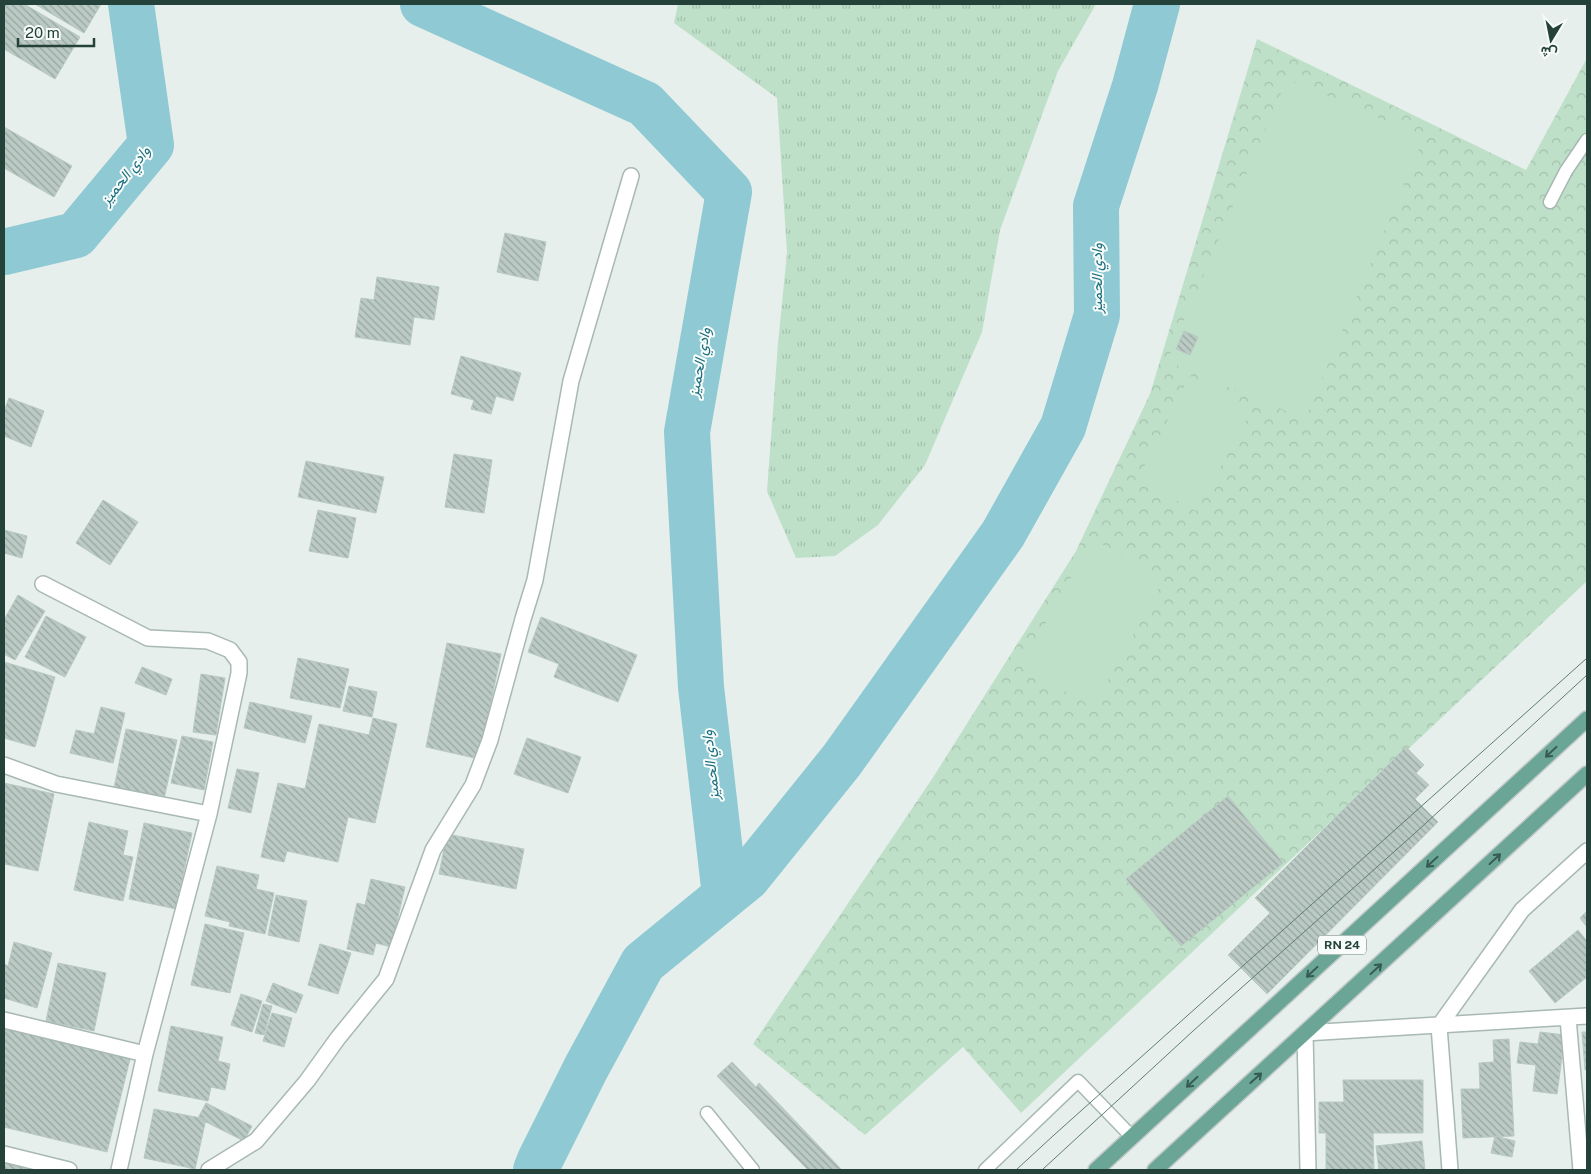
<svg xmlns="http://www.w3.org/2000/svg" width="1591" height="1174" font-family="'Public Sans',Vazirmatn,sans-serif">
	<style>
		.grass { fill: url(#grass-tufts) }
		.forest { fill: url(#forest-crowns) }
		.garden { fill: #bfe0c8 }
		.lines { fill: none; stroke-linecap: round; stroke-linejoin: round }
		.river { stroke: #8ec9d4; stroke-width: 46 }
		.building { fill: url(#building-back-hatch); stroke: #b8c9c2 }
		.service-casing { stroke: #a8b8b2; stroke-width: 15 }
		.minor-casing { stroke: #a8b8b2; stroke-width: 18 }
		.primary-casing { stroke: #c2cac8; stroke-width: 18 }
		.service { stroke: #fff; stroke-width: 12 }
		.minor { stroke: #fff; stroke-width: 15 }
		.primary { stroke: #6aa596; stroke-width: 15 }
		.tram { stroke: #5f7d75; stroke-width: 1 }
		.oneway { stroke: #365b51 }
		.labels { text-anchor: middle; dominant-baseline: central; stroke-width: 4; stroke-linejoin: round; paint-order: stroke }
		.shield { fill: #f7fbf9; stroke: #637a73; stroke-width: 1 }
		.shield-label { font-size: 12px; font-weight: bold; fill: #24423a }
		.water-label { font-size: 15px; font-style: italic; fill: #1c6f80; stroke: #f7fbf9 }
	</style>
	<defs>
		<pattern id="grass-tufts" width="24" height="20" patternUnits="userSpaceOnUse" patternTransform="scale(1.25)"><rect width="24" height="20" fill="#bfe0c8"/><path d="M3 7l-1-3M5 7V3M7 7l1-3M15 17l-1-3M17 17v-4M19 17l1-3" fill="none" stroke="#a4c1ad"/></pattern>
		<pattern id="forest-crowns" width="20" height="18" patternUnits="userSpaceOnUse" patternTransform="scale(1.25)"><rect width="20" height="18" fill="#bfe0c8"/><path d="M2 6a3 3 0 1 1 6 0M12 15a3 3 0 1 1 6 0" fill="none" stroke="#a4c1ad"/></pattern>
		<pattern id="building-back-hatch" width="6" height="6" patternUnits="userSpaceOnUse" patternTransform="scale(1.25)"><rect width="6" height="6" fill="#bbcac4"/><path d="M-1 5l2 2M0 0l6 6M5-1l2 2" fill="none" stroke="#98a6a0"/></pattern>
	</defs>
	<rect width="100%" height="100%" fill="#e6efeb"/>
	<!-- grass -->
	<path class="grass" d="M 678,4 L 1096,4 L 1058,71 L 1000,230 L 982,332 L 925,465 L 878,525 L 835,556 L 796,558 L 767,491 L 778,343 L 787,253 L 777,98 L 674,23 Z"/>
	<!-- forest -->
	<path class="forest" d="M 1257,39 L 1526,170 L 1587,58 L 1587,581 L 1021,1113 L 963,1047 L 865,1135 L 753,1044 L 932,779 L 1076,551 L 1150,394 Z"/>
	<!-- garden -->
	<path class="garden" d="M 1287,79 L 1424,137 L 1305,419 L 1167,361 Z
		M 1190,376 L 1253,408 L 1196,511 L 1138,479 Z
		M 1092,539 L 1164,579 L 1093,707 L 1022,667 Z"/>
	<g class="lines">
		<!-- river -->
		<path class="river" d="M 423,4 L 645,104 L 729,192 L 687,432 L 701,687 L 725,896
			M 4,252 L 76,235 L 151,145 L 131,4
			M 536,1170 L 540,1160 L 586,1068 L 643,963 L 747,878 L 842,760 L 1003,534 L 1063,427 L 1097,315 L 1096,206 L 1135,86 L 1157,4"/>
	</g>
	<!-- building -->
	<path class="building" d="M 4,4 L 24,4 L 80,37 L 55,79 L 4,49 Z
		M 35,4 L 101,4 L 84,33 Z
		M 4,127 L 72,166 L 54,197 L 4,168 Z
		M 505,233 L 546,242 L 538,281 L 497,272 Z
		M 377,277 L 439,287 L 434,320 L 414,317 L 410,345 L 355,337 L 361,298 L 374,300 Z
		M 1184,331 L 1198,337 L 1190,355 L 1176,349 Z
		M 461,356 L 521,373 L 513,401 L 496,396 L 491,414 L 471,409 L 474,400 L 451,394 Z
		M 9,398 L 44,411 L 31,447 L 4,436 L 4,411 Z
		M 454,454 L 492,460 L 484,513 L 445,507 Z
		M 306,461 L 384,477 L 376,513 L 298,497 Z
		M 103,500 L 138,522 L 110,565 L 76,543 Z
		M 318,510 L 356,518 L 348,558 L 309,551 Z
		M 4,530 L 27,536 L 22,558 L 4,553 Z
		M 18,595 L 45,611 L 15,660 L 4,654 L 4,620 Z
		M 46,616 L 86,637 L 65,677 L 25,657 Z
		M 541,617 L 637,655 L 618,702 L 554,677 L 559,664 L 528,652 Z
		M 447,643 L 501,654 L 479,759 L 426,747 Z
		M 298,658 L 349,669 L 340,708 L 290,698 Z
		M 4,662 L 55,677 L 35,747 L 4,738 Z
		M 142,667 L 172,679 L 166,695 L 135,683 Z
		M 201,674 L 225,678 L 216,735 L 193,732 Z
		M 349,686 L 377,692 L 372,717 L 343,711 Z
		M 250,702 L 312,716 L 305,743 L 244,728 Z
		M 101,707 L 125,713 L 113,763 L 70,753 L 76,730 L 94,734 Z
		M 373,718 L 397,724 L 375,823 L 348,817 L 338,862 L 287,851 L 284,862 L 261,857 L 278,783 L 305,789 L 319,724 L 369,735 Z
		M 126,729 L 177,740 L 164,799 L 114,788 Z
		M 182,736 L 213,742 L 204,790 L 171,783 Z
		M 527,738 L 581,757 L 568,793 L 514,774 Z
		M 1406,747 L 1424,765 L 1416,773 L 1429,785 L 1415,799 L 1438,822 L 1267,994 L 1228,955 L 1270,913 L 1255,898 Z
		M 237,769 L 259,773 L 251,813 L 228,808 Z
		M 4,783 L 54,794 L 38,871 L 4,864 L 4,802 L 5,795 L 4,795 Z
		M 1228,796 L 1283,863 L 1181,946 L 1126,879 Z
		M 89,822 L 128,831 L 123,855 L 133,857 L 123,901 L 74,890 Z
		M 144,823 L 192,833 L 176,909 L 129,899 Z
		M 447,834 L 524,849 L 516,889 L 439,874 Z
		M 217,866 L 259,875 L 256,889 L 274,893 L 265,934 L 229,926 L 230,922 L 205,916 Z
		M 371,879 L 405,887 L 391,947 L 376,943 L 373,955 L 347,949 L 357,903 L 365,905 Z
		M 276,895 L 307,901 L 299,942 L 268,935 Z
		M 1587,911 L 1587,927 L 1580,918 Z
		M 205,924 L 244,933 L 230,993 L 191,985 Z
		M 1578,930 L 1587,941 L 1587,977 L 1555,1003 L 1529,971 Z
		M 14,942 L 52,953 L 37,1008 L 4,998 L 4,964 L 8,966 Z
		M 320,944 L 351,953 L 338,994 L 308,985 Z
		M 58,963 L 106,973 L 94,1031 L 46,1021 Z
		M 273,983 L 303,995 L 296,1013 L 266,1001 Z
		M 241,994 L 262,1001 L 252,1032 L 231,1025 Z
		M 263,1004 L 272,1006 L 264,1035 L 255,1033 Z
		M 272,1013 L 292,1018 L 284,1047 L 263,1041 Z
		M 171,1026 L 223,1037 L 218,1061 L 230,1064 L 225,1090 L 211,1087 L 208,1101 L 158,1091 Z
		M 4,1028 L 130,1059 L 107,1152 L 4,1127 Z
		M 1540,1032 L 1565,1035 L 1557,1094 L 1533,1091 L 1536,1065 L 1517,1063 L 1520,1042 L 1538,1044 Z
		M 1582,1032 L 1587,1032 L 1587,1070 L 1585,1070 Z
		M 1509,1039 L 1514,1136 L 1463,1138 L 1461,1089 L 1480,1089 L 1479,1063 L 1494,1062 L 1493,1040 Z
		M 732,1062 L 756,1087 L 759,1083 L 842,1170 L 808,1170 L 717,1076 Z
		M 1343,1080 L 1423,1080 L 1423,1133 L 1373,1133 L 1374,1170 L 1326,1170 L 1326,1133 L 1319,1133 L 1319,1102 L 1344,1102 Z
		M 206,1103 L 252,1126 L 244,1141 L 198,1118 Z
		M 154,1109 L 206,1119 L 195,1169 L 144,1158 Z
		M 1495,1136 L 1515,1141 L 1512,1157 L 1491,1153 Z
		M 1422,1141 L 1425,1170 L 1379,1170 L 1376,1146 Z
		M 4,1160 L 44,1170 L 4,1170 Z"/>
	<g class="lines">
		<defs>
			<path id="service" d="M 1550,202 L 1566,171 L 1587,140
				M 707,1113 L 753,1170
				M 985,1170 L 1078,1081 L 1132,1137"/>
			<path id="minor" d="M 43,584 L 148,638 L 208,641 L 230,650 L 239,662 L 239,673 L 209,814
				M 4,765 L 56,784 L 209,814 L 145,1054 L 119,1170
				M 1568,1018 L 1581,1170
				M 4,1020 L 145,1054
				M 4,1154 L 69,1170
				M 209,1170 L 256,1141 L 307,1081 L 338,1038 L 386,979 L 433,850 L 473,785 L 490,740 L 523,619 L 535,580 L 571,381 L 631,176
				M 1308,1170 L 1305,1033 L 1587,1016
				M 1450,1170 L 1439,1026 L 1522,910 L 1587,851"/>
			<path id="primary" d="M 1096,1170 L 1587,719
				M 1155,1170 L 1587,774"/>
		</defs>
		<!-- service casing -->
		<use href="#service" class="service-casing"/>
		<!-- minor casing -->
		<use href="#minor" class="minor-casing"/>
		<!-- primary casing -->
		<use href="#primary" class="primary-casing"/>
		<!-- service -->
		<use href="#service" class="service"/>
		<!-- minor -->
		<use href="#minor" class="minor"/>
		<!-- primary -->
		<use href="#primary" class="primary"/>
		<!-- tram -->
		<path class="tram" d="M 1016,1170 L 1054,1135 L 1587,658
			M 1042,1170 L 1193,1031 L 1414,834 L 1587,675"/>
	</g>
	<!-- one-way arrows -->
	<defs><path id="oneway-shaft" d="M-6 0H5M1.5-3L5.5 0L1.5 3" fill="none" stroke-width="1.6" stroke-linecap="round" stroke-linejoin="round" transform="scale(1.25)"/></defs>
	<g class="oneway">
		<use href="#oneway-shaft" transform="translate(1551 752) rotate(137)"/>
		<use href="#oneway-shaft" transform="translate(1495 859) rotate(-43)"/>
		<use href="#oneway-shaft" transform="translate(1432 862) rotate(137)"/>
		<use href="#oneway-shaft" transform="translate(1376 969) rotate(-43)"/>
		<use href="#oneway-shaft" transform="translate(1312 972) rotate(137)"/>
		<use href="#oneway-shaft" transform="translate(1256 1078) rotate(-42)"/>
		<use href="#oneway-shaft" transform="translate(1192 1082) rotate(137)"/>
	</g>
	<g class="labels">
		<!-- shield labels -->
		<rect class="shield" x="1318" y="935.5" width="48" height="19" rx="4"/>
		<g class="shield-label">
			<text x="1342" y="945">RN 24</text>
		</g>
		<!-- water labels -->
		<g class="water-label">
			<text transform="translate(125 175) rotate(-52)">وادي الحميز</text>
			<text transform="translate(1096 278) rotate(-90)">وادي الحميز</text>
			<text transform="translate(699 362) rotate(-80)">وادي الحميز</text>
			<text transform="translate(710 765) rotate(-96)">وادي الحميز</text>
		</g>
	</g>
	<!-- border -->
	<rect width="1591" height="1174" fill="none" stroke="#24423a" stroke-width="10"/>
	<!-- north arrow -->
	<g transform="translate(1551 40) rotate(190)" stroke="#f7fbf9" stroke-width="4" paint-order="stroke">
	<path d="M0-4L9 19L0 12L-9 19Z" fill="#24423a"/>
	<text y="-8" font-size="14" font-weight="bold" text-anchor="middle" fill="#24423a">ش</text>
	</g>
	<!-- scale -->
	<path d="M18 38v8h76v-8" fill="none" stroke="#24423a" stroke-width="2.5"/>
	<text x="25" y="38" font-size="15" fill="#24423a" stroke="#f7fbf9" stroke-width="4" paint-order="stroke">20 m</text>
</svg>
